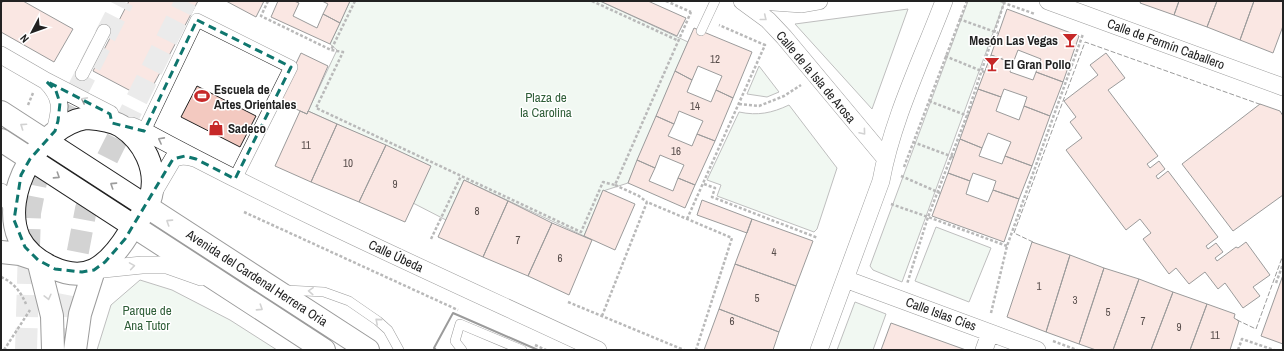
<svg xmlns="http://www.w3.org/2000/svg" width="1284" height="351" font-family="'Archivo Narrow',sans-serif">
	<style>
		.green { fill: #e0efe3; stroke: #6f6f6f }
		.building { fill: #f3c9c0; stroke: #222 }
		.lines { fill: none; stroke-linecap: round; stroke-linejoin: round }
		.motorway-tunnel { stroke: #d3d3d3; stroke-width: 22; stroke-dasharray: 22 11; stroke-linecap: butt }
		.service-casing { stroke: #222; stroke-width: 10 }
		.pedestrian-casing { stroke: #222; stroke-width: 14 }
		.minor-casing { stroke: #222; stroke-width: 18 }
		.tertiary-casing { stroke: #222; stroke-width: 24 }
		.secondary-casing { stroke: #222; stroke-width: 24 }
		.path { stroke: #646464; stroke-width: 2.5; stroke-dasharray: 3 2; stroke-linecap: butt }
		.service { stroke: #fff; stroke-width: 9 }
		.pedestrian { stroke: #fff; stroke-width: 13 }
		.minor { stroke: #fff; stroke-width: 17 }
		.tertiary { stroke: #fff; stroke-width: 22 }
		.secondary { stroke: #fff; stroke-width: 22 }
		.fence { stroke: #222; stroke-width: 1; stroke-dasharray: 5 2; stroke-linecap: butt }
		.wall { stroke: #222; stroke-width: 2 }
		.oneway { stroke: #9c9c9c }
		.marked { fill: none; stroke: #0f766e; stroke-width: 3; stroke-dasharray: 8 5; stroke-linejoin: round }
		.labels { text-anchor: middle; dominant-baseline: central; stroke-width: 3; stroke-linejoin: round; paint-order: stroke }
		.number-label { font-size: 11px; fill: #564c4a }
		.poi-label { font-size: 13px; font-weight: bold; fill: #222; stroke: #fff; text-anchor: start }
		.street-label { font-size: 13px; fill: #222; stroke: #fff }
		.park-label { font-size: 13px; fill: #2f5e38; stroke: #fff }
	</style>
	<rect width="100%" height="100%" fill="#fff"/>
	<!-- green -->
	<path class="green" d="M 350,1 L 600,1 L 688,42 L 628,183 L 603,191 L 584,236 L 464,180 L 446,220 L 413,203 L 430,166 L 308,111 L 337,50 L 330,44 Z
		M 968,1 L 998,1 L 1004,3 L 902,282 L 873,270 L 870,266 Z
		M 908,9 L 872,109 L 795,24 Z
		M 759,66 L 779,92 L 767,97 L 747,94 Z
		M 789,105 L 837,168 L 817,229 L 814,232 L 717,196 L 721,185 L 707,180 L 739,112 C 758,116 772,113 789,105 Z
		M 936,227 L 991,248 L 969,302 L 915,281 Z
		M 140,280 L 172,290 L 230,320 L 277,350 L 97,350 L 111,305 Z
		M 855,302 L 886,314 L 873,350 L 837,350 Z"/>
	<!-- building -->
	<path class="building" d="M 3,1 L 23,1 L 73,29 L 54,62 L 1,32 L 1,4 Z
		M 129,1 L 198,1 L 146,99 L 93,71 Z
		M 226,1 L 264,1 L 256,17 Z
		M 278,1 L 294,1 L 299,3 L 293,16 L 317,28 L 323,14 L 340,23 L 330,44 L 271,17 Z
		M 322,1 L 350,1 L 340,23 L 323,14 L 328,4 Z
		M 600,1 L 648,1 L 686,18 L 677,36 Z
		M 1141,1 L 1179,1 L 1174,15 L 1140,3 Z
		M 1179,1 L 1217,1 L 1207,27 L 1174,15 Z
		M 1217,1 L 1254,1 L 1240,40 L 1207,27 Z
		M 1254,1 L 1283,1 L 1283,26 L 1273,53 L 1240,40 Z
		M 1007,9 L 1079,36 L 1063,82 L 1036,72 L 1041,59 L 1018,50 L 1013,63 L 991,55 Z
		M 694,28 L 752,52 L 733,98 L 716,90 L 722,76 L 698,66 L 692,80 L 675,71 Z
		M 301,53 L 328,66 L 307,114 L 278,101 Z
		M 1106,53 L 1125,78 L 1108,90 L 1158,156 L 1147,164 L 1150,168 L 1159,161 L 1165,169 L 1156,176 L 1158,179 L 1168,171 L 1218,237 L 1206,246 L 1208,249 L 1216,243 L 1223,252 L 1215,258 L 1217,261 L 1236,247 L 1238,248 L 1246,242 L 1270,275 L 1253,287 L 1260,296 L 1243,308 L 1225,283 L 1218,289 L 1205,272 L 1189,284 L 1176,268 L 1169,274 L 1143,239 L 1151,233 L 1140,219 L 1126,230 L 1066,150 L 1082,138 L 1070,122 L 1076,117 L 1064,101 L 1098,75 L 1090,65 Z
		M 991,55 L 1013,63 L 1010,72 L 1033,80 L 1036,72 L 1063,82 L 1050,116 L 1024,106 L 1027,97 L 1004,89 L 1001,97 L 978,89 Z
		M 675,71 L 692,80 L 687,92 L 711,102 L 716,90 L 733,98 L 715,141 L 697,134 L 703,121 L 679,111 L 674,124 L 656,116 Z
		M 197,86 L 256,116 L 240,147 L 181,117 Z
		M 978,89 L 1001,97 L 996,111 L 1019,120 L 1024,106 L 1050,116 L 1032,166 L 1005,156 L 1011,142 L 988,133 L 982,148 L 960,139 Z
		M 1260,104 L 1280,111 L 1283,116 L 1283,195 L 1233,231 L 1182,164 Z
		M 300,111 L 307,114 L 308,111 L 337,124 L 311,182 L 275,166 Z
		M 656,116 L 674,124 L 668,136 L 692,146 L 697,134 L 715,141 L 695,185 L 678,178 L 684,165 L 660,155 L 655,168 L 637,160 Z
		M 337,124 L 386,145 L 359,202 L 311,182 Z
		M 960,139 L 982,148 L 979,156 L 1002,164 L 1005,156 L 1032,166 L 1019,199 L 993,190 L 996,181 L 973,173 L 970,181 L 948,173 Z
		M 386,145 L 431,166 L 405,222 L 359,202 Z
		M 637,160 L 655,168 L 649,181 L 673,191 L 678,178 L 695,185 L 685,208 L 628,183 Z
		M 948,173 L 970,181 L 966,194 L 988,202 L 993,190 L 1019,199 L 1004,242 L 932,216 Z
		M 464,180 L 508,201 L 483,257 L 438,237 Z
		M 603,190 L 635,204 L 615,250 L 584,236 Z
		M 702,200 L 752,219 L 747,233 L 697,215 Z
		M 508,201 L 552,223 L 528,276 L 483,257 Z
		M 752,219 L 813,241 L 796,286 L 735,264 Z
		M 552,223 L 592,240 L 569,295 L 528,276 Z
		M 1032,242 L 1070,255 L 1046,332 L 1007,317 Z
		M 1070,255 L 1104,268 L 1079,344 L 1046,332 Z
		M 735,264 L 796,286 L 779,332 L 719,309 Z
		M 1104,268 L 1139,279 L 1113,350 L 1096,350 L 1079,344 Z
		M 1283,275 L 1283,344 L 1261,336 Z
		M 1139,279 L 1173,292 L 1151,350 L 1113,350 Z
		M 1173,292 L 1207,304 L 1190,350 L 1151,350 Z
		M 1207,304 L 1235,314 L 1234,318 L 1239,321 L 1230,350 L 1190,350 Z
		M 719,309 L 779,332 L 773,350 L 704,350 Z
		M 891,323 L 966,350 L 881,350 Z"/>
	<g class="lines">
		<!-- motorway-tunnel -->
		<path class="motorway-tunnel" d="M 26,350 L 30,213 L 36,182 L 64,117 L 123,1
			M 64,350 L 66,314 L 86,209 L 106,161 L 186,1"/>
		<defs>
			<path id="service" d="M 701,31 L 715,1
				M 286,290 L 324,292 L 349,301 L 378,321 L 388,330 L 399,350
				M 462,350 L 455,341 L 460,324 L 522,350"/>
			<path id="pedestrian" d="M 82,74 L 104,31
				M 144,131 L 197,20 L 291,67 L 235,179"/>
			<path id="minor" d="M 742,1 L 768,20 L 784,37 L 885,158
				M 760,1 L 802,4 L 819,1
				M 1048,1 L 1283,87
				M 1,55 L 46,81
				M 122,126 L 132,126 L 144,131 C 292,211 446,279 598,350
				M 55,131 C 61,109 63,98 46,81 L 110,114 L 112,123
				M 1,192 L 14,208
				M 153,193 L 173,159 C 180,155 186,156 194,158
				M 94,270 L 142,265 L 167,265 L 201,277
				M 845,279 L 1037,350
				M 819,350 L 881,181 C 892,120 922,59 944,1
				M 984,350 L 990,333"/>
			<path id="tertiary" d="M 86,118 C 97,119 111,120 121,126 C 144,141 158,169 151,196 C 147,209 137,222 129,233 C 121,246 108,263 94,270 C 68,282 31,261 19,238 C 0,194 39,126 86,118 Z
				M 1,252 L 20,254 L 38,260
				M 38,260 L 52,316 L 53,350
				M 75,350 L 80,314 L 94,270"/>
			<path id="secondary" d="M 1,112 L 368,350
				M 1,140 L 324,350"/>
		</defs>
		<!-- service casing -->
		<use href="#service" class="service-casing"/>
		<!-- pedestrian casing -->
		<use href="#pedestrian" class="pedestrian-casing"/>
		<!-- minor casing -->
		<use href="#minor" class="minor-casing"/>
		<!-- tertiary casing -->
		<use href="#tertiary" class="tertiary-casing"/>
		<!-- secondary casing -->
		<use href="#secondary" class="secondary-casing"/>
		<!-- path -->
		<path class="path" d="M 268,1 L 261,16 L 331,50
			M 355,1 L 331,50 L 343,52 L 316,108 L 581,232 L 603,182 L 615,185 L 691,12
			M 592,1 L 679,41
			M 666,1 L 691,12
			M 959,19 L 998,33
			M 945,56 L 984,72
			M 929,101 L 968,116
			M 739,104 L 759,106 L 784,96 L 801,85
			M 28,105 L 33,93
			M 913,142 L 953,157
			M 904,167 L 967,1
			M 901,176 L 940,193
			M 704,184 L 715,188 L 712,197 L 818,238
			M 615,185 L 639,196 L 647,202
			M 891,204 L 928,217 L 907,284
			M 244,212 L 458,310
			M 687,219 L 765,45 L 719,25
			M 431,239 L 461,176
			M 1007,246 L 928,217 L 967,115 L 1004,3 L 1035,14
			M 1,277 C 13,282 21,292 26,304
			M 1276,283 L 1283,264
			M 568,302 L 684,350
			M 991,313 L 1007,246 L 1083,34
			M 602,316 L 647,202 L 732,238 L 696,350
			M 1053,341 L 1077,350
			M 535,345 L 546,350
			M 4,350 L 30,310
			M 1238,350 L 1242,339 L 1274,350"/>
		<!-- service -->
		<use href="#service" class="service"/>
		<!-- pedestrian -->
		<use href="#pedestrian" class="pedestrian"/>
		<!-- minor -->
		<use href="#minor" class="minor"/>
		<!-- tertiary -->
		<use href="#tertiary" class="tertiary"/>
		<!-- secondary -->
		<use href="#secondary" class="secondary"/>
		<!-- fence -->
		<path class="fence" d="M 1033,242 L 1014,233 L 1085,42 L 1262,105
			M 1237,320 L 1256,329 L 1283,255"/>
		<!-- wall -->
		<path class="wall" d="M 436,350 L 434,348 L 453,313 L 538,350"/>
	</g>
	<!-- one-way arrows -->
	<defs><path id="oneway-chevron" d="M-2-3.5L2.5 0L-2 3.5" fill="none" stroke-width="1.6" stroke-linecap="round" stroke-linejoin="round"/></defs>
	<g class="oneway">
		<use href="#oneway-chevron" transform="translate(764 18) rotate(39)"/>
		<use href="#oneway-chevron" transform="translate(84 100) rotate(-152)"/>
		<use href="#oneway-chevron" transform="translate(23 126) rotate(-146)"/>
		<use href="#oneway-chevron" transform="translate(863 132) rotate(50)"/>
		<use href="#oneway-chevron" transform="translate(161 140) rotate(-152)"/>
		<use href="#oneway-chevron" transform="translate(57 176) rotate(33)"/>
		<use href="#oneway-chevron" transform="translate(113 185) rotate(-147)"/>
		<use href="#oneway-chevron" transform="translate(169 222) rotate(-147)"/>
		<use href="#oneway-chevron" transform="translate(132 266) rotate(-9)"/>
		<use href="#oneway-chevron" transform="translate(311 291) rotate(-177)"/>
		<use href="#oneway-chevron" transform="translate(48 297) rotate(76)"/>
		<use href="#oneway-chevron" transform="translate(260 308) rotate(33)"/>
		<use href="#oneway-chevron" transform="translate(378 321) rotate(-139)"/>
	</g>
	<!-- marked area -->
	<path d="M0 0H1284V351H0ZM 197,20 L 291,67 L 235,179 L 196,159 L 185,156 L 173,159 L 125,239 L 105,262 L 94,270 L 82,272 L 55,269 L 38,260 L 25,247 L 14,220 L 21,175 L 30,159 L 55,131 L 58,121 L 60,103 L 56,91 L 46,81 L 110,114 L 112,123 L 144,131 Z" fill="#fff" fill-opacity=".55" fill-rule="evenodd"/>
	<path class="marked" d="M 197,20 L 291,67 L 235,179 L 196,159 L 185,156 L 173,159 L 125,239 L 105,262 L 94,270 L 82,272 L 55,269 L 38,260 L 25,247 L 14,220 L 21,175 L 30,159 L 55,131 L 58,121 L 60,103 L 56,91 L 46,81 L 110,114 L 112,123 L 144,131 Z"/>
	<!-- icons -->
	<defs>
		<symbol id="bar-bare" viewBox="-9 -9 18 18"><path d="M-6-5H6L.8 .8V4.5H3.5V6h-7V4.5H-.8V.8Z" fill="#c62828" stroke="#fff" stroke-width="2.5" paint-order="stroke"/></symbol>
		<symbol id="stadium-bare" viewBox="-9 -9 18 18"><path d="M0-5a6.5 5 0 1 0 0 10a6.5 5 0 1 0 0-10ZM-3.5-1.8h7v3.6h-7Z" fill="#c62828" stroke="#fff" stroke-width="2.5" paint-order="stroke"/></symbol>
		<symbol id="shop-bare" viewBox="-9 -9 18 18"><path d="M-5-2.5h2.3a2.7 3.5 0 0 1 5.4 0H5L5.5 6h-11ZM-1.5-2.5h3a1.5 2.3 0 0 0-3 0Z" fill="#c62828" stroke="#fff" stroke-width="2.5" paint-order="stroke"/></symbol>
	</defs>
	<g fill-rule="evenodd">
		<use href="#bar-bare" x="1059" y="29" width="22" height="22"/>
		<use href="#bar-bare" x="981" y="53" width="22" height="22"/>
		<use href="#stadium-bare" x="191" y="85" width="22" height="22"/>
		<use href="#shop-bare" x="205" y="117" width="22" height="22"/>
	</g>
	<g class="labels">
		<!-- number labels -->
		<g class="number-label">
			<text x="715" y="59">12</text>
			<text x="695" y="106">14</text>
			<text x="306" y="145">11</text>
			<text x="676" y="151">16</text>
			<text x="348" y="163">10</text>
			<text x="395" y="184">9</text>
			<text x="477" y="211">8</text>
			<text x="518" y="240">7</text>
			<text x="774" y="252">4</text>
			<text x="560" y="258">6</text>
			<text x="1039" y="286">1</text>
			<text x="757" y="298">5</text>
			<text x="1075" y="300">3</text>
			<text x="1108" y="312">5</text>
			<text x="732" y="321">6</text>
			<text x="1143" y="321">7</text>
			<text x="1179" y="327">9</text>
			<text x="1215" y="335">11</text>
		</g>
		<!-- poi labels -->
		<g class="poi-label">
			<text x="1058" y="40" text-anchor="end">Mesón Las Vegas</text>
			<text x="1004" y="64">El Gran Pollo</text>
			<text x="214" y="89">Escuela de<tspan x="214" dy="15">Artes Orientales</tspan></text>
			<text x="228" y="128">Sadeco</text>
		</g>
		<!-- street labels -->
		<g class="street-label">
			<text transform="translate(1166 44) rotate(20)">Calle de Fermín Caballero</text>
			<text transform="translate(816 77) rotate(50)">Calle de la Isla de Arosa</text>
			<text transform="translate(396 256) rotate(25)">Calle Úbeda</text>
			<text transform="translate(257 278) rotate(33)">Avenida del Cardenal Herrera Oria</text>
			<text transform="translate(941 314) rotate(20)">Calle Islas Cíes</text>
		</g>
		<!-- park labels -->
		<g class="park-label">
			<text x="546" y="97">Plaza de<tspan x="546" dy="15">la Carolina</tspan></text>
			<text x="147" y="310">Parque de<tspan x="147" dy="15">Ana Tutor</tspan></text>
		</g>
	</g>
	<!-- border -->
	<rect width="1284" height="351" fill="none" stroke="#222222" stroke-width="4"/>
	<!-- north arrow -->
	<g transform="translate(32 32) rotate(229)" stroke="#ffffff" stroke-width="3" paint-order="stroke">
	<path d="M0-3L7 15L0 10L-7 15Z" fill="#222222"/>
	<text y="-6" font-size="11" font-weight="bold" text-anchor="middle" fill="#222222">N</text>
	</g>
</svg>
